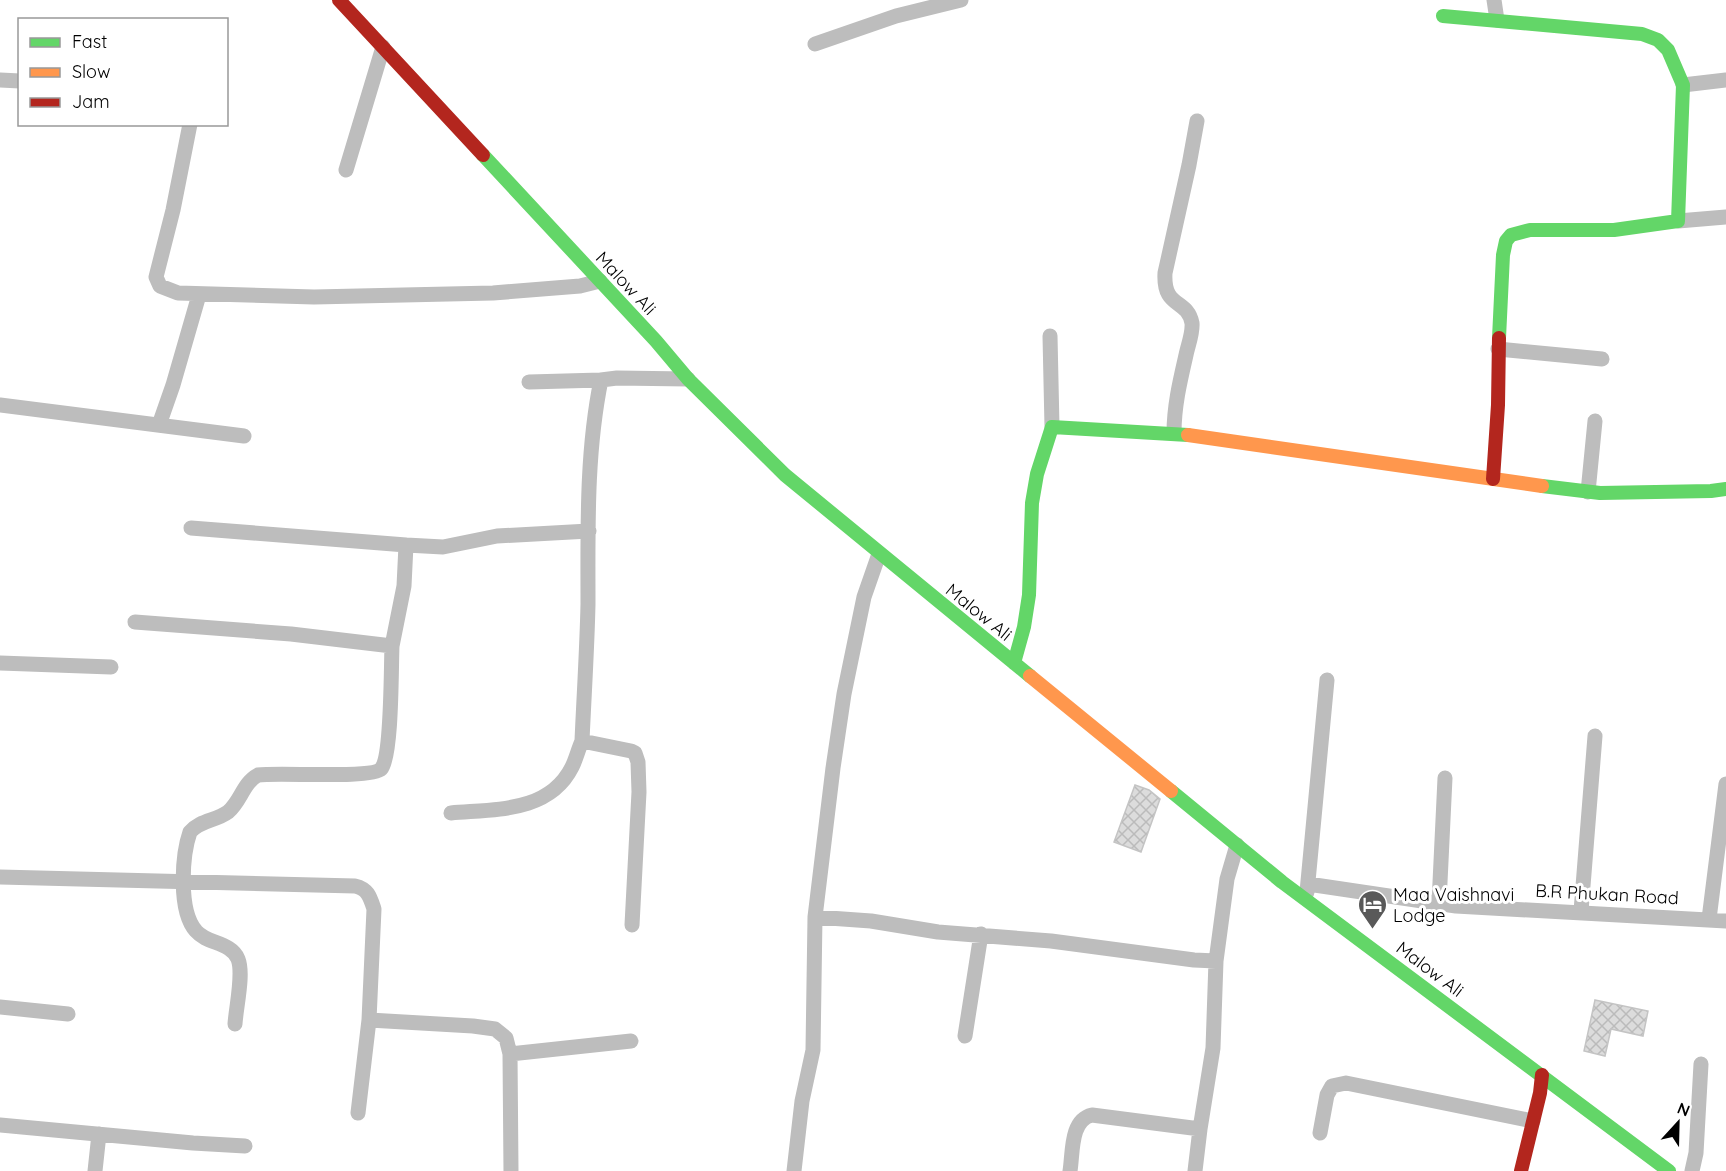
<svg xmlns="http://www.w3.org/2000/svg" width="1726" height="1171" font-family="Quicksand,sans-serif">
	<style>
		.building { fill: url(#building-cross-hatch); stroke: #c4c4c4; stroke-width: 1.5 }
		.lines { fill: none; stroke-linecap: round; stroke-linejoin: round }
		.street { stroke: #bdbdbd; stroke-width: 15 }
		.fast { stroke: #63d668; stroke-width: 14 }
		.slow { stroke: #ff974d; stroke-width: 14 }
		.jam { stroke: #b3261e; stroke-width: 14 }
		.labels { text-anchor: middle; dominant-baseline: central; stroke-width: 6; stroke-linejoin: round; paint-order: stroke }
		.street-label { font-size: 18px; fill: #000; stroke: #fff }
		.poi-label { font-size: 18px; fill: #000; stroke: #fff; text-anchor: start }
	</style>
	<defs>
		<pattern id="building-cross-hatch" width="8" height="8" patternUnits="userSpaceOnUse" patternTransform="scale(1.5)"><rect width="8" height="8" fill="#dcdcdc"/><path d="M0 0l8 8M0 8l8-8" fill="none" stroke="#bbb"/></pattern>
	</defs>
	<rect width="100%" height="100%" fill="#fff"/>
	<!-- building -->
	<path class="building" d="M 1135,785 L 1149,790 L 1160,799 L 1141,852 L 1114,842 Z
		M 1595,1000 L 1648,1011 L 1643,1036 L 1611,1029 L 1605,1056 L 1584,1051 Z"/>
	<g class="lines">
		<!-- street -->
		<path class="street" d="M 1494,0 L 1497,20
			M 815,44 L 896,16 L 961,0
			M 0,80 L 20,81
			M 1683,85 L 1726,80
			M 190,124 L 173,210 L 156,277 L 160,286 L 178,293 L 314,297 L 493,293 L 580,286 L 600,281
			M 346,170 L 383,47
			M 1678,221 L 1726,217
			M 1050,336 L 1052,427
			M 1498,349 L 1602,359
			M 529,382 L 601,380
			M 0,405 L 244,436
			M 159,425 L 173,385 L 199,295
			M 1174,433 C 1174,406 1180,381 1186,355 C 1188,345 1193,333 1192,323 C 1187,298 1163,309 1165,273 L 1189,165 L 1197,121
			M 1588,492 L 1595,421
			M 191,528 L 406,545
			M 135,622 L 291,634 L 392,646 C 391,667 392,757 381,769 C 371,779 278,772 258,775 C 243,783 241,801 228,812 C 216,821 200,820 190,832 C 182,855 178,911 196,931 C 207,944 231,942 238,959 C 244,974 236,1007 235,1024
			M 392,646 L 404,586 L 406,545 L 443,547 L 497,536 L 589,531
			M 0,663 L 111,667
			M 451,813 C 494,809 549,813 572,767 C 576,759 578,750 582,741
			M 0,877 L 355,886 C 368,889 370,897 374,909 L 369,1020 L 473,1026 L 495,1029 L 506,1038 L 510,1054 L 511,1171
			M 1308,884 L 1456,906 L 1726,921
			M 1307,892 L 1327,680
			M 1439,903 L 1445,778
			M 1581,911 L 1595,736
			M 815,917 L 871,921 L 938,932 L 1051,941 L 1194,960 L 1216,961 L 1227,879 L 1237,845
			M 1709,919 L 1726,784
			M 632,925 L 639,792 L 638,762 L 635,753 L 631,751 L 582,741 C 584,695 587,650 588,604 C 588,530 586,453 601,380 L 617,378 L 688,379
			M 0,1007 L 68,1014
			M 965,1036 L 981,934
			M 510,1054 L 631,1041
			M 358,1113 L 369,1020
			M 0,1125 L 193,1143 L 245,1146
			M 1200,1129 L 1213,1048 L 1216,961
			M 1320,1133 L 1327,1095 L 1332,1086 L 1346,1083 L 1533,1121
			M 95,1171 L 99,1134
			M 794,1171 L 802,1101 L 813,1050 L 815,917 L 833,768 L 844,694 L 864,597 L 879,554
			M 1070,1171 C 1073,1153 1070,1120 1092,1115 L 1200,1129 L 1195,1171
			M 1692,1171 L 1696,1153 L 1701,1064"/>
		<!-- fast -->
		<path class="fast" d="M 1443,16 L 1642,34 L 1658,40 L 1668,50 L 1683,85 L 1678,221 L 1614,230 L 1530,230 L 1511,235 L 1506,241 L 1503,255 L 1499,338
			M 483,155 L 656,341 L 688,379 L 785,475 L 1030,676
			M 1542,486 L 1600,493 L 1711,491 L 1726,489
			M 1014,663 L 1024,627 L 1029,595 L 1032,503 L 1037,474 L 1052,427 L 1188,435
			M 1171,791 L 1282,882 L 1669,1171"/>
		<!-- slow -->
		<path class="slow" d="M 1188,435 L 1542,486
			M 1030,676 L 1171,791"/>
		<!-- jam -->
		<path class="jam" d="M 339,0 L 483,155
			M 1493,479 L 1498,405 L 1499,338
			M 1521,1171 L 1540,1093 L 1542,1075"/>
	</g>
	<!-- icons -->
	<defs>
		<symbol id="hotel-pin" viewBox="-11 -11 22 30"><path d="M0 17L-7.5 6A9.5 9.5 0 1 1 7.5 6Z" fill="#595959" stroke="#fff"/><path d="M-6-4.5h1.5V1H6V5H4.5V3h-9V5H-6ZM-4 0a1.8 1.8 0 1 1 3.6 0ZM.5 0V-2.5h3Q6-2.5 6 0Z" fill="#fff"/></symbol>
	</defs>
	<g fill-rule="evenodd">
		<use href="#hotel-pin" x="1356" y="888" width="33" height="45"/>
	</g>
	<g class="labels">
		<!-- street labels -->
		<g class="street-label">
			<text transform="translate(626 283) rotate(47)">Malow Ali</text>
			<text transform="translate(979 612) rotate(39)">Malow Ali</text>
			<text transform="translate(1607 894) rotate(3)">B.R Phukan Road</text>
			<text transform="translate(1430 969) rotate(37)">Malow Ali</text>
		</g>
		<!-- poi labels -->
		<g class="poi-label">
			<text x="1393" y="894">Maa Vaishnavi<tspan x="1393" dy="21">Lodge</tspan></text>
		</g>
	</g>
	<!-- legend -->
	<rect x="18" y="18" width="210" height="108" fill="#ffffff" stroke="#999999" stroke-width="1.5"/>
	<rect x="30" y="38" width="30" height="9" fill="#63d668" stroke="#999999" stroke-width="1.5"/>
	<text x="72" y="48" font-size="18" fill="#000000">Fast</text>
	<rect x="30" y="68" width="30" height="9" fill="#ff974d" stroke="#999999" stroke-width="1.5"/>
	<text x="72" y="78" font-size="18" fill="#000000">Slow</text>
	<rect x="30" y="98" width="30" height="9" fill="#b3261e" stroke="#999999" stroke-width="1.5"/>
	<text x="72" y="108" font-size="18" fill="#000000">Jam</text>
	<!-- north arrow -->
	<g transform="translate(1678 1123) rotate(22)" stroke="#ffffff" stroke-width="4.5" paint-order="stroke">
	<path d="M0-4.5L10 22L0 15L-10 22Z" fill="#000000"/>
	<text y="-9" font-size="16" font-weight="bold" text-anchor="middle" fill="#000000">N</text>
	</g>
</svg>
